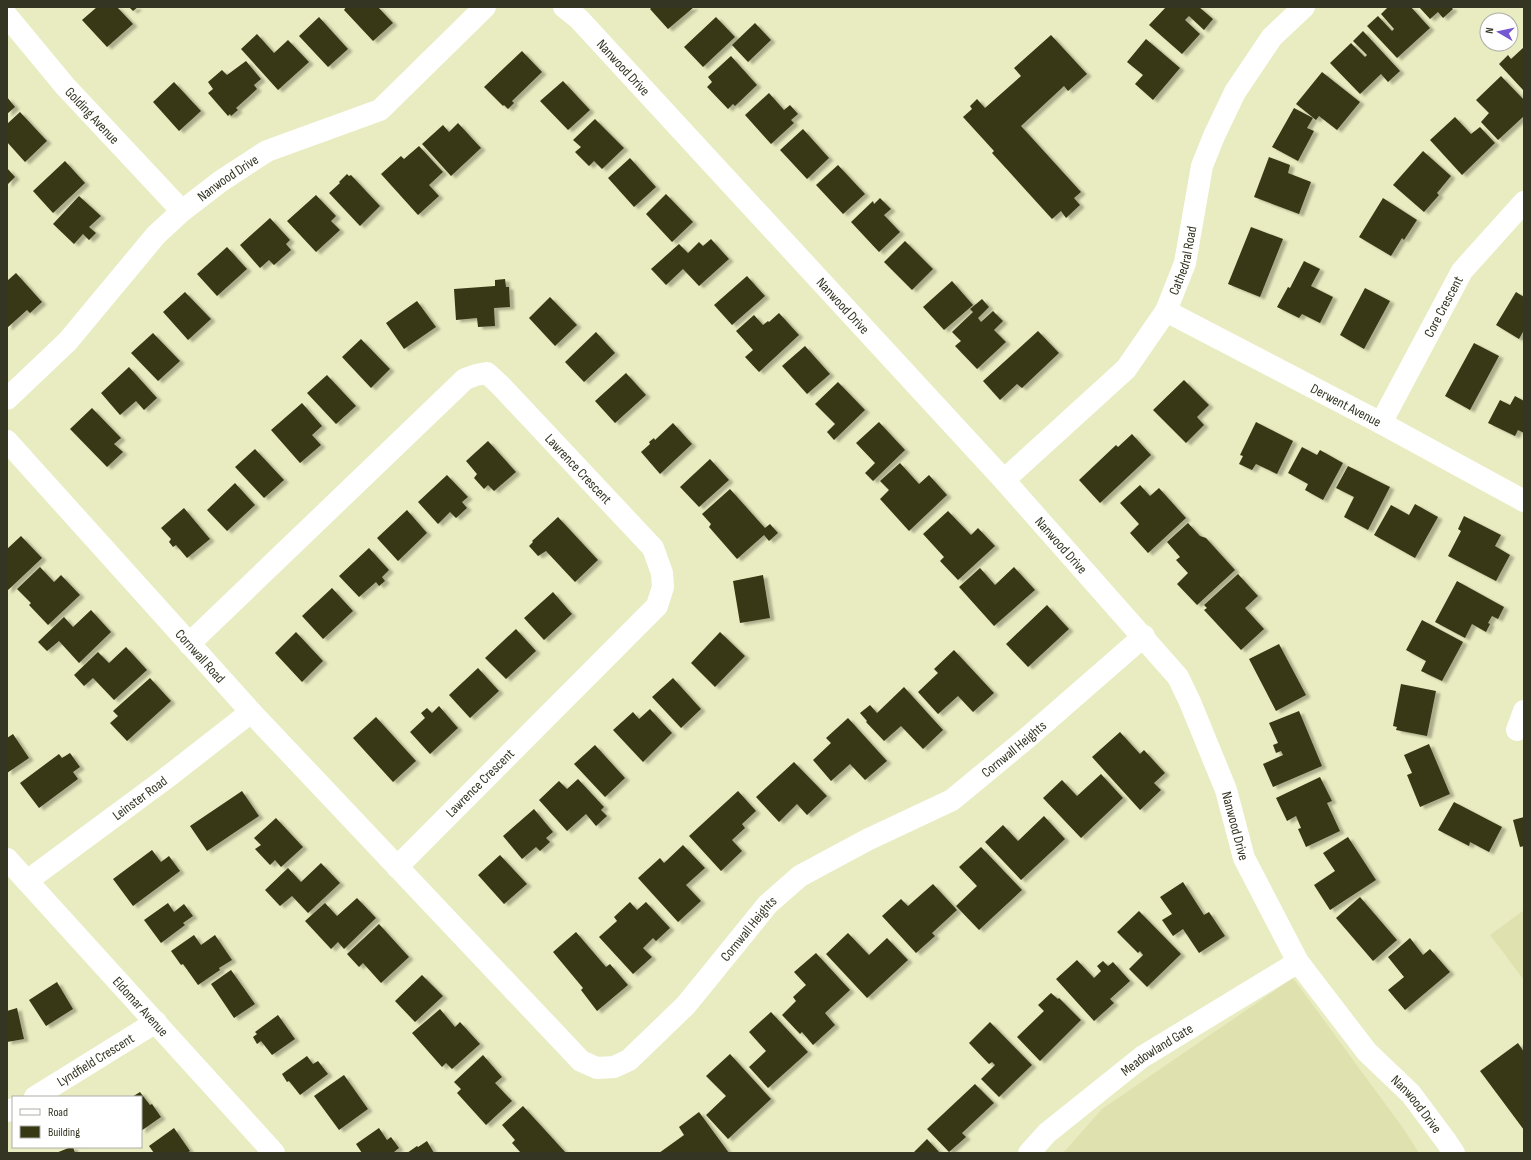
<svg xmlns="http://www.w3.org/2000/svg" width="1531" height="1160" font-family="'Sofia Sans Condensed',sans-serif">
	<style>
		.built { fill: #dfe1af }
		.building { fill: #373814; filter: url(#shadow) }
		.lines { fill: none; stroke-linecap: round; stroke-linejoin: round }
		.minor { stroke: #fff; stroke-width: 22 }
		.labels { text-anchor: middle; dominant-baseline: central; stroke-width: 4; stroke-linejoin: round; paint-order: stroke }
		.street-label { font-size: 14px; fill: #353524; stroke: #fff }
	</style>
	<defs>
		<filter id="shadow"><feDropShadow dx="4.5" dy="2.5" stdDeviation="1" flood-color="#0004"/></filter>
	</defs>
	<rect width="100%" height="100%" fill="#e9ecc0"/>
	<!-- built -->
	<path class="built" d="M 1524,910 L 1524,980 L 1490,935 Z
		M 1293,978 L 1403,1128 L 1419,1153 L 1063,1153 L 1102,1109 Z"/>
	<!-- building -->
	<path class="building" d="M 97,7 L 117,7 L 133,24 L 107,47 L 82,20 Z
		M 129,7 L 138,7 L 133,11 Z
		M 346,7 L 378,7 L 393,23 L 373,41 L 344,10 Z
		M 652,7 L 694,7 L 668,29 L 650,9 Z
		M 1166,7 L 1199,7 L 1213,19 L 1204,30 L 1189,16 L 1185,20 L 1200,34 L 1182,54 L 1149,25 Z
		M 1388,7 L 1411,7 L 1430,28 L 1397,58 L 1367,26 L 1378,16 L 1392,31 L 1394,29 L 1381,14 Z
		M 1419,7 L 1451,7 L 1453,9 L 1443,18 L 1438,12 L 1430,19 Z
		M 319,17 L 348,49 L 328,67 L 299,36 Z
		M 716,17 L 735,37 L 703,67 L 684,47 Z
		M 755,23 L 771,40 L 748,62 L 732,45 Z
		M 1363,31 L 1400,71 L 1388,82 L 1381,74 L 1360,94 L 1330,63 L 1351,43 L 1365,57 L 1367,55 L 1353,41 Z
		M 257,34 L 274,53 L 288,40 L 309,62 L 278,90 L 241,49 Z
		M 1051,35 L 1087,74 L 1068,91 L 1064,86 L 1021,126 L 1081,192 L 1074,198 L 1080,205 L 1066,218 L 1061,211 L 1052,219 L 992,153 L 994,151 L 963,117 L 972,109 L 970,106 L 977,99 L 985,108 L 1021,76 L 1014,68 Z
		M 1146,39 L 1180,68 L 1153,100 L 1135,84 L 1143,75 L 1127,62 Z
		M 1524,47 L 1524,91 L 1499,64 L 1508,55 L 1511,59 Z
		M 522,51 L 542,72 L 512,101 L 514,103 L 508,109 L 504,105 L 503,106 L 484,87 Z
		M 731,56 L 757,85 L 735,106 L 733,104 L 728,109 L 707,87 L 712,82 L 708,77 Z
		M 246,61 L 261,79 L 254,85 L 257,89 L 236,108 L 238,110 L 231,116 L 230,114 L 228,116 L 208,93 L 213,89 L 208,82 L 222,70 L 227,75 Z
		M 1322,72 L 1360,102 L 1337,130 L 1319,116 L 1316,120 L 1296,104 Z
		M 1501,76 L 1524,100 L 1524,116 L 1498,140 L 1481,122 L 1489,113 L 1476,100 Z
		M 563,81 L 590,110 L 568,130 L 540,101 Z
		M 174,82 L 201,111 L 179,131 L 153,102 Z
		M 769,93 L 784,110 L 790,105 L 798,114 L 791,120 L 794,123 L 771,144 L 745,115 Z
		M 7,97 L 15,107 L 7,114 Z
		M 1294,108 L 1313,118 L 1307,128 L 1314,131 L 1298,161 L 1272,147 Z
		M 20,112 L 47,141 L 25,162 L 7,142 L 7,124 Z
		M 1455,117 L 1471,134 L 1480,127 L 1495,143 L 1462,175 L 1430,140 Z
		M 595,119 L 624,148 L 602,169 L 594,161 L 589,166 L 575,152 L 581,147 L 573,140 Z
		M 458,123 L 481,148 L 451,176 L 422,144 L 443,125 L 449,132 Z
		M 803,129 L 829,158 L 807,179 L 780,150 Z
		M 419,146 L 443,172 L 429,185 L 439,196 L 418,215 L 381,174 L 401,156 L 404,159 Z
		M 1423,151 L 1451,176 L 1437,193 L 1439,195 L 1424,212 L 1393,185 Z
		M 1269,157 L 1290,165 L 1288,173 L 1311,182 L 1299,214 L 1254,197 Z
		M 630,158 L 656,187 L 634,207 L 608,178 Z
		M 65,161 L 85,183 L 53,213 L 33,191 Z
		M 838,165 L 865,194 L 843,214 L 816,185 Z
		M 7,168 L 15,177 L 7,185 Z
		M 347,174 L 349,176 L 351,175 L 380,206 L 360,226 L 329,193 L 340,183 L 339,182 Z
		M 666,194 L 693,222 L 672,242 L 646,214 Z
		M 316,195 L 336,216 L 331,221 L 340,230 L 316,252 L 287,221 Z
		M 79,196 L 101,216 L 89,227 L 96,233 L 89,240 L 83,234 L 74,244 L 53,224 Z
		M 880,198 L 891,209 L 884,215 L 900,232 L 879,252 L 851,222 L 873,201 L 874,204 Z
		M 1383,198 L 1417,220 L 1404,240 L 1402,238 L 1391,256 L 1359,237 Z
		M 270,218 L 290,240 L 286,244 L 291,250 L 274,265 L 269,260 L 260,268 L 240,245 Z
		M 1251,227 L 1283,239 L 1260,297 L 1228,284 Z
		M 711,239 L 729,259 L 699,286 L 683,269 L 666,285 L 651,269 L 679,244 L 688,253 L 699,242 L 703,246 Z
		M 905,241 L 933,269 L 912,290 L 884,262 Z
		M 227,247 L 247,269 L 217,296 L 197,274 Z
		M 1304,261 L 1320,269 L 1311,286 L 1333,297 L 1320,323 L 1302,314 L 1299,318 L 1277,307 L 1288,287 L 1290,288 Z
		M 16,273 L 42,302 L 30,313 L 27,310 L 7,328 L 7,281 Z
		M 747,276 L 765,296 L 732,325 L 714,305 Z
		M 505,279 L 506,287 L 509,287 L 510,307 L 494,308 L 495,326 L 478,327 L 477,318 L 456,320 L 454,289 L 495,286 L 495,280 Z
		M 952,281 L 973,305 L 944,330 L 923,307 Z
		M 1365,288 L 1390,301 L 1364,349 L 1340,335 Z
		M 185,292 L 211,319 L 188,340 L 163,312 Z
		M 1516,292 L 1524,297 L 1524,330 L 1519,339 L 1496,325 Z
		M 550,297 L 577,325 L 555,346 L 529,318 Z
		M 982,299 L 989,307 L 978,318 L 981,322 L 993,311 L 1003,321 L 994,330 L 1006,342 L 977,369 L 955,346 L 961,341 L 952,332 L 973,312 L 970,309 Z
		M 417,301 L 436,327 L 404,349 L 386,323 Z
		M 779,313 L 799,335 L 759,372 L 745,357 L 753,350 L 736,331 L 754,315 L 763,325 L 768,321 L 769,322 Z
		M 1038,331 L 1059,353 L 1022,388 L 1017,384 L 1000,400 L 983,381 Z
		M 596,332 L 615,353 L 584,382 L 565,362 Z
		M 153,333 L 180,361 L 158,381 L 131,353 Z
		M 361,339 L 390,369 L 371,388 L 342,357 Z
		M 1474,343 L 1499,356 L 1470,410 L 1445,396 Z
		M 805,346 L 830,374 L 807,394 L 782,366 Z
		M 129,367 L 157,398 L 144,410 L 136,401 L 120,415 L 101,393 Z
		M 626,373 L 646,395 L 615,423 L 595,401 Z
		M 327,375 L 356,406 L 336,424 L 307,393 Z
		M 1184,380 L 1209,405 L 1197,417 L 1204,425 L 1186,443 L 1153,410 Z
		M 838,382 L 865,410 L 834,440 L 827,432 L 835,424 L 815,404 Z
		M 1515,396 L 1524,401 L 1524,433 L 1518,430 L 1515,436 L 1488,423 L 1500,400 L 1510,405 Z
		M 302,403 L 322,426 L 312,435 L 321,445 L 300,463 L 271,430 Z
		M 92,408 L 121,438 L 114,444 L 123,452 L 107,467 L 70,429 Z
		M 879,422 L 905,450 L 873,481 L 865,473 L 875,463 L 856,443 Z
		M 1256,422 L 1293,441 L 1277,474 L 1256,464 L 1252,470 L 1239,464 L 1243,456 L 1240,455 Z
		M 673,423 L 692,444 L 660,474 L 641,452 L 650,444 L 649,442 L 654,438 L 655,440 Z
		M 1132,434 L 1151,455 L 1100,503 L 1079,480 L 1116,445 L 1118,447 Z
		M 488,441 L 516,472 L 494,491 L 488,485 L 484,489 L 474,478 L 477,474 L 466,461 Z
		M 1302,447 L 1317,455 L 1320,450 L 1343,463 L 1323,500 L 1305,490 L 1308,484 L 1288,473 Z
		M 255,449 L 284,480 L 264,498 L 235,467 Z
		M 710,459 L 729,480 L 699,507 L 680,487 Z
		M 900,463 L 919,484 L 929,475 L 947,495 L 909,531 L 880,499 L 889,490 L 880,481 Z
		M 1348,466 L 1390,487 L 1368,530 L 1344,517 L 1354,497 L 1336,488 Z
		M 447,475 L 468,497 L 462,502 L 467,508 L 456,518 L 450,512 L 438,524 L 418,502 Z
		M 235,483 L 255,505 L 227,531 L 207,510 Z
		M 1140,485 L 1150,496 L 1159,488 L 1186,518 L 1148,553 L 1130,533 L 1139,524 L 1120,503 Z
		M 730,489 L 765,528 L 770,524 L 778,533 L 769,541 L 764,535 L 737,559 L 709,527 L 711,524 L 702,514 Z
		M 1415,504 L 1438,517 L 1415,558 L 1374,535 L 1391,505 L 1409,515 Z
		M 184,508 L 210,539 L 187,558 L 176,545 L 173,547 L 169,542 L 171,539 L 161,528 Z
		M 407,510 L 427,533 L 398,561 L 377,538 Z
		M 948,511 L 971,535 L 978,528 L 995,546 L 958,580 L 940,561 L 944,557 L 923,534 Z
		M 1464,516 L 1501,535 L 1495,546 L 1510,555 L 1496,581 L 1448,556 L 1461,531 L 1458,529 Z
		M 558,517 L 598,560 L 575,582 L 546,551 L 538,556 L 529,546 L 533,542 L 532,541 Z
		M 1188,523 L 1200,536 L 1206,538 L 1235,570 L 1197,605 L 1177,584 L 1188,573 L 1176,560 L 1180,557 L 1167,542 Z
		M 21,536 L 42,558 L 7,591 L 7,549 Z
		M 369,548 L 389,570 L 382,577 L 385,581 L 379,586 L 376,582 L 359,597 L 339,576 Z
		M 40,567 L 54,582 L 61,575 L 80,595 L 48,625 L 29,605 L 31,603 L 17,589 Z
		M 1014,567 L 1035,590 L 994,626 L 959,587 L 980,568 L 995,585 Z
		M 1238,574 L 1258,596 L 1245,608 L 1264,629 L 1241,650 L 1204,610 L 1207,608 L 1204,605 Z
		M 763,575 L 770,618 L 740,623 L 733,581 Z
		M 1457,581 L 1504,607 L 1498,619 L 1492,616 L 1488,623 L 1490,624 L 1486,632 L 1472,624 L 1465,638 L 1435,622 Z
		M 332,588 L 353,611 L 323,639 L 302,616 Z
		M 553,592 L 572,614 L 544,640 L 524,618 Z
		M 1047,605 L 1069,629 L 1028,667 L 1006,644 Z
		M 91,610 L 111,632 L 79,663 L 59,641 L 47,651 L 38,642 L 64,617 L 73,627 Z
		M 1422,620 L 1463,642 L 1442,681 L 1421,671 L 1426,661 L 1406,650 Z
		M 516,629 L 536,651 L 506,679 L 485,658 Z
		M 296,632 L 323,661 L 302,682 L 275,653 Z
		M 720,632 L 745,656 L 715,687 L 691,663 Z
		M 1279,644 L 1306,695 L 1276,711 L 1249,659 Z
		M 126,647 L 147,670 L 114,700 L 93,678 L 84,686 L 74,675 L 98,652 L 109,663 Z
		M 954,650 L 994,693 L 973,712 L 958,696 L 938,714 L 918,692 L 938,673 L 934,669 Z
		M 478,668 L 499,691 L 470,718 L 449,695 Z
		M 150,678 L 171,701 L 127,741 L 110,723 L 118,716 L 113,711 Z
		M 673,678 L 701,709 L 681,728 L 652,697 Z
		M 1401,684 L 1436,691 L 1427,736 L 1396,730 L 1397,727 L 1393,726 Z
		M 904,687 L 943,730 L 923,749 L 901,726 L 884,741 L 866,722 L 867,721 L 860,713 L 870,705 L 877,713 Z
		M 439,706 L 458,728 L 430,754 L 410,732 L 425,718 L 421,713 L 427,708 L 432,713 Z
		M 650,709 L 672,733 L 643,762 L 613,730 L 633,712 L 639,719 Z
		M 1299,711 L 1322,766 L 1273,787 L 1263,764 L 1283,755 L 1281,751 L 1276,753 L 1273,745 L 1278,743 L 1269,723 Z
		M 376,717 L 416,761 L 393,782 L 353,738 Z
		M 848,718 L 887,761 L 865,780 L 850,764 L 831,781 L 813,760 L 831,743 L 826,738 Z
		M 1120,732 L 1140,754 L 1144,750 L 1165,773 L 1154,783 L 1161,790 L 1140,810 L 1092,757 Z
		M 13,734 L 29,758 L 7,773 L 7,738 Z
		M 1429,744 L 1450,794 L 1420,807 L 1407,775 L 1412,773 L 1404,755 Z
		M 595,745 L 625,778 L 605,797 L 574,764 Z
		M 70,753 L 80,767 L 73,772 L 78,779 L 39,808 L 20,783 L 59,754 L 62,758 Z
		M 794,762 L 827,796 L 807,815 L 797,804 L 779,822 L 756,797 Z
		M 1101,774 L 1123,798 L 1081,838 L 1043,798 L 1062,780 L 1077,796 Z
		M 1320,777 L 1332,801 L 1327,803 L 1340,831 L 1306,847 L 1298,829 L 1301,828 L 1296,816 L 1287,821 L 1276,798 Z
		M 578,779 L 604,807 L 601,810 L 607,816 L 596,826 L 586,814 L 567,831 L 539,800 L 559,781 L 567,789 Z
		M 242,791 L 259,816 L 207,851 L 190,826 Z
		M 738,791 L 756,811 L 742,824 L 745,828 L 732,840 L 742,851 L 721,871 L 689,836 Z
		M 1454,802 L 1502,827 L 1489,852 L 1470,842 L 1469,846 L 1438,830 Z
		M 534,809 L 553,832 L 546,838 L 550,842 L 540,851 L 536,847 L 522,859 L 503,836 Z
		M 1044,816 L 1065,839 L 1021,880 L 985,842 L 1003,825 L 1018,841 Z
		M 1524,817 L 1524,846 L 1520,847 L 1513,820 Z
		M 276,818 L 303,847 L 281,867 L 275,860 L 270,865 L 255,849 L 261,845 L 254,838 Z
		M 1348,837 L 1376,880 L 1330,910 L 1314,885 L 1335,871 L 1323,853 Z
		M 683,845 L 705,868 L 686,885 L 701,901 L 678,922 L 638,878 L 660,858 L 664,863 Z
		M 981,847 L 1022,890 L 979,930 L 956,906 L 977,886 L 959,867 Z
		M 152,850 L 161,862 L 169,856 L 180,871 L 133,906 L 113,879 Z
		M 500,855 L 527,884 L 504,904 L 478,875 Z
		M 321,863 L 340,883 L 308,913 L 292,896 L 280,906 L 265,890 L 288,868 L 301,882 Z
		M 1183,882 L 1204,915 L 1209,912 L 1225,936 L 1199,953 L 1183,929 L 1173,936 L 1162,920 L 1172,914 L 1160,897 Z
		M 933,884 L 957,910 L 932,933 L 935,936 L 916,953 L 882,916 L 901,899 L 908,906 Z
		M 1360,897 L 1397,940 L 1373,961 L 1336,918 Z
		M 357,898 L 376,918 L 344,949 L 338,942 L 331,949 L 305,921 L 325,903 L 337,916 Z
		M 630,902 L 637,910 L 646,902 L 670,928 L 656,941 L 653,938 L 643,948 L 652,957 L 633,974 L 599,937 L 617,921 L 614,917 Z
		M 168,903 L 174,912 L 184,904 L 193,916 L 183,923 L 185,925 L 161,943 L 144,920 Z
		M 1139,911 L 1181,954 L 1147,987 L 1129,969 L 1143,955 L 1140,951 L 1138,953 L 1117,932 Z
		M 379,924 L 409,957 L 381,983 L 363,963 L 359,967 L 347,954 Z
		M 576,932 L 606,967 L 610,964 L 628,985 L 597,1011 L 581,990 L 583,988 L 553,952 Z
		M 848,933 L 869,955 L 887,938 L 908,960 L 867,998 L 826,954 Z
		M 194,935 L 201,945 L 215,935 L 232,960 L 219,968 L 220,970 L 198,985 L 183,964 L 181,965 L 171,951 Z
		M 1410,938 L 1423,955 L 1430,949 L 1450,972 L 1405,1010 L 1388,990 L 1404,977 L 1388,957 Z
		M 816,953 L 850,990 L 825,1013 L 835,1025 L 813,1045 L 802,1032 L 800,1034 L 782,1015 L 796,1001 L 793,997 L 806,985 L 794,972 Z
		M 1077,960 L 1094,978 L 1101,971 L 1097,966 L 1103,961 L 1108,966 L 1113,962 L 1130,981 L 1110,999 L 1114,1003 L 1094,1021 L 1056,979 Z
		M 231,970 L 255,1004 L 234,1018 L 211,984 Z
		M 422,975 L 443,996 L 415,1022 L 395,1001 Z
		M 57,982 L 73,1009 L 46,1026 L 29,1000 Z
		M 1051,993 L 1058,999 L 1059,998 L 1081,1020 L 1040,1061 L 1017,1037 L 1044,1011 L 1038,1005 Z
		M 17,1008 L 24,1039 L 7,1042 L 7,1011 Z
		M 440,1009 L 455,1027 L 460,1022 L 480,1044 L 452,1069 L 446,1063 L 442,1067 L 412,1033 Z
		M 771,1012 L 808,1052 L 768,1088 L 749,1067 L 766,1051 L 749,1032 Z
		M 278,1015 L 295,1039 L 272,1055 L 261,1041 L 257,1044 L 253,1037 L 257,1034 L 255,1032 Z
		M 990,1022 L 1032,1065 L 999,1097 L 981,1079 L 995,1065 L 992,1062 L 989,1064 L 969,1043 Z
		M 1518,1043 L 1524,1052 L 1524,1130 L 1480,1071 Z
		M 730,1054 L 771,1099 L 728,1139 L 706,1115 L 726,1096 L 706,1076 Z
		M 483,1055 L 502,1077 L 495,1083 L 512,1101 L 486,1125 L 457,1093 L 461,1089 L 454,1082 Z
		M 307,1056 L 313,1064 L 318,1061 L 328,1074 L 300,1095 L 289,1081 L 287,1082 L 282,1074 Z
		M 344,1075 L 368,1109 L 339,1130 L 314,1096 Z
		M 975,1084 L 994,1103 L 962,1133 L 966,1137 L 949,1152 L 927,1129 Z
		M 140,1092 L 150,1105 L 152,1104 L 161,1117 L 141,1131 L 141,1097 L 132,1097 Z
		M 523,1106 L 566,1153 L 521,1153 L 512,1143 L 515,1140 L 502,1125 Z
		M 699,1112 L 729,1153 L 659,1153 L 684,1135 L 679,1127 Z
		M 174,1128 L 190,1151 L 187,1153 L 154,1153 L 149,1146 Z
		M 379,1128 L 387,1140 L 391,1137 L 399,1148 L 394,1152 L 395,1153 L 362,1153 L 356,1144 Z
		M 927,1139 L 940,1153 L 913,1153 Z
		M 427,1141 L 434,1153 L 407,1153 L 417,1146 L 418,1147 Z
		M 71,1147 L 73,1147 L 75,1153 L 56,1153 Z"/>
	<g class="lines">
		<!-- minor -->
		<g class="minor">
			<path id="s1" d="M 564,7 L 579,19 L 1004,480 L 1178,677 L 1190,702 L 1226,790 L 1244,858 L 1298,962 L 1367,1052 L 1411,1094 L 1446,1141 L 1454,1153"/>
			<path id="s2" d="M 7,16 L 65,86 L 182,211"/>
			<path id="s3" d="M 1166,311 L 1381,423 L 1524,501"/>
			<path id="s4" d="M 7,399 L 68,341 L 156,235 L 182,211 L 221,181 L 267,151 L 380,110 L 485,7"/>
			<path id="s5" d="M 1381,423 L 1462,271 L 1524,202"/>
			<path id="s6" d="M 7,441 L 251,712 L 581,1061 L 597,1068 L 614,1067 L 629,1060 L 686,1005 L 768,904 L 800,876 L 867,840 L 952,800 L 1027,738 L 1144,636"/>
			<path id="s7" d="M 1004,480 L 1126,369 L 1166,311 L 1185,263 L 1202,166 L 1214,136 L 1235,92 L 1272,37 L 1304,7"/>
			<path id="s8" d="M 189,644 L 465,379 L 476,375 L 487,373 L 501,386 L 653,548 L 662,573 L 663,587 L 657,606 L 397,867"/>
			<path d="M 1517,730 L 1524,711"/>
			<path id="s9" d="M 7,859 L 274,1153"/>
			<path id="s10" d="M 27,881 L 165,779 L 251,712"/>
			<path id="s11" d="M 35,1097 L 156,1022"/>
			<path d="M 7,1111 L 13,1109"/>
			<path id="s12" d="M 1029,1153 L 1047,1133 L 1142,1057 L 1298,962"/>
		</g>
	</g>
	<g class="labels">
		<!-- street labels -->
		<g class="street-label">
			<text stroke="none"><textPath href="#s1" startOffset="85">Nanwood Drive</textPath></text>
			<text stroke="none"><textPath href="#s2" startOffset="131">Golding Avenue</textPath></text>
			<text stroke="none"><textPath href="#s4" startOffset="314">Nanwood Drive</textPath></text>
			<text stroke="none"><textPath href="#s7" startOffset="289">Cathedral Road</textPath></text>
			<text stroke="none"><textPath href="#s1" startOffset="409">Nanwood Drive</textPath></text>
			<text stroke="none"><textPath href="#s5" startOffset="132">Core Crescent</textPath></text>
			<text stroke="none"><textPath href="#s3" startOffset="203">Derwent Avenue</textPath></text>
			<text stroke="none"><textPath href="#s8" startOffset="538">Lawrence Crescent</textPath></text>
			<text stroke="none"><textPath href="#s1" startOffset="733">Nanwood Drive</textPath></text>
			<text stroke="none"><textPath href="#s6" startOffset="289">Cornwall Road</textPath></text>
			<text stroke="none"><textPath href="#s6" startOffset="1398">Cornwall Heights</textPath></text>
			<text transform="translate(480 783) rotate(-45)">Lawrence Crescent</text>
			<text stroke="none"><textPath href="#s10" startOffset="140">Leinster Road</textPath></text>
			<text stroke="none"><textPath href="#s1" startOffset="1069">Nanwood Drive</textPath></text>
			<text stroke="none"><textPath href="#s6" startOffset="1074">Cornwall Heights</textPath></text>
			<text stroke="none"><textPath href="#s9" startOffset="199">Eldomar Avenue</textPath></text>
			<text stroke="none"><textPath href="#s12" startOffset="165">Meadowland Gate</textPath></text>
			<text stroke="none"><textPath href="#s11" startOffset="71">Lyndfield Crescent</textPath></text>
			<text stroke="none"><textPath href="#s1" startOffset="1405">Nanwood Drive</textPath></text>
		</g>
	</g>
	<!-- border -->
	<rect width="1531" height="1160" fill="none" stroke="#353524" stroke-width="16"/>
	<!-- legend -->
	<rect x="12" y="1096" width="130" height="52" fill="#ffffff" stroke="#aeaea7"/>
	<rect x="20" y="1109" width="20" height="6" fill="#ffffff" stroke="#aeaea7"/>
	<text x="48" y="1116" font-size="12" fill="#353524">Road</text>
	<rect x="20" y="1126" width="20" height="12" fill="#373814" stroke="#aeaea7"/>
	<text x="48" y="1136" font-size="12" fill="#353524">Building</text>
	<!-- north arrow -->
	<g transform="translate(1499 32) rotate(279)"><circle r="19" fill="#ffffff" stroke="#aeaea7"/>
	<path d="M0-3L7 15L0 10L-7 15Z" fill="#7557d1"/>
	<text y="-6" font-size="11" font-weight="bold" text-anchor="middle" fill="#353524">N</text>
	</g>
</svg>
